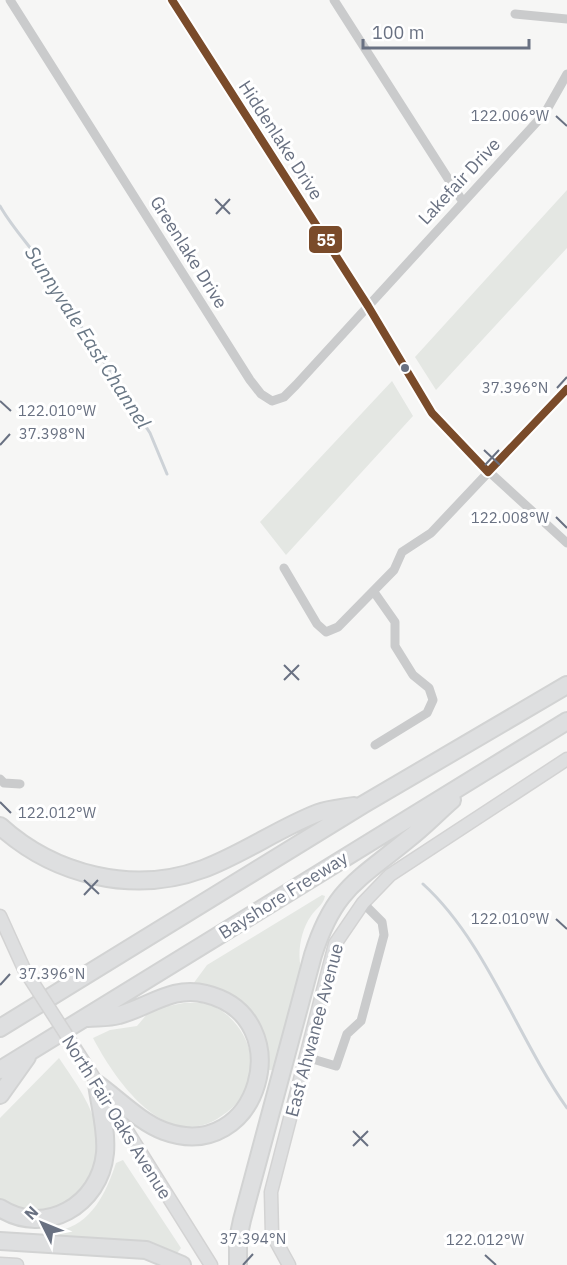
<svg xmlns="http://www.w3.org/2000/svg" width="567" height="1265" font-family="'IBM Plex Sans',sans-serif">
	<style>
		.green { fill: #e4e7e3 }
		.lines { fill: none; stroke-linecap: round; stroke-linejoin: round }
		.stream { stroke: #cdd2d7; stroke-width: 3 }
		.secondary-casing { stroke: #d3d3d3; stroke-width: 15 }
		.highway-casing { stroke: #d2d3d3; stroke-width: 20 }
		.street { stroke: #cacbcc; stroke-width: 9 }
		.secondary { stroke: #dedfe0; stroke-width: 12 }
		.highway { stroke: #dedfe0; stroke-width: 16 }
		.secondary-bridge-casing { stroke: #d3d3d3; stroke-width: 15; stroke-linecap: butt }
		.secondary-bridge { stroke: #dedfe0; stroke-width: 12 }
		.bus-1-casing { stroke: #fff; stroke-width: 12 }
		.bus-1 { stroke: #7a4b2a; stroke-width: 8 }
		.ticks { fill: none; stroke: #697182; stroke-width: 2 }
		.bus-dot { fill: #697182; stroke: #fff; stroke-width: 2 }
		.labels { text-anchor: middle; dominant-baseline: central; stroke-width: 6; stroke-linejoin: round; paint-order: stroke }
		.street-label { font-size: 18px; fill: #697182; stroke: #fff }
		.water-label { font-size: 20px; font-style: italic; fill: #697785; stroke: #fff }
		.ticks-label { font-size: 15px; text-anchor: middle; fill: #697182; stroke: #fff; stroke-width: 6; stroke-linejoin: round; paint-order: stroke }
		.line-badge { stroke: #fff; stroke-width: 2 }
		.badge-label { font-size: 16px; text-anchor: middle; font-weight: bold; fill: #fff }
	</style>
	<rect width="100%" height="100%" fill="#f6f6f5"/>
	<!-- green -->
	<path class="green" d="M 567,190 L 567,248 L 436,390 L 415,357 Z
		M 392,381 L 413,416 L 286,555 L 260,522 Z
		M 322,895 L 325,896 C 323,906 316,908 311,916 C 301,930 297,952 301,968 L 275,1070 L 269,1070 L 266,1066 L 263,1041 L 193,984 L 207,965 Z
		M 184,1003 C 191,1003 200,1002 207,1004 C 238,1013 261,1054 248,1085 C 242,1100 230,1111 217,1119 C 163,1151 114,1078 93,1038 L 110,1030 L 137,1026 L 148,1013 L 163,1007 Z
		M 59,1058 C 81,1091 109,1126 94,1169 C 93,1174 91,1182 88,1186 C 80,1196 66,1205 56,1214 L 21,1212 L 0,1201 L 0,1118 Z
		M 123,1160 L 181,1248 L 175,1256 L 58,1241 L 58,1231 C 92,1224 106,1193 116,1163 Z"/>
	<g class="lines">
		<!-- stream -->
		<path class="stream" d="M 0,206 C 17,236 43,258 57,289 L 150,433 L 167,474
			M 423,884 C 486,941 518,1039 567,1108"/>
		<defs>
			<path id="secondary" d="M 0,916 L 24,969
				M 87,1067 L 211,1265
				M 0,1264 L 17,1265
				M 289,1265 L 272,1234 L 271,1192 L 335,944 L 363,903 L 390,875 L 567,759"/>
			<path id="highway" d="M 0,826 C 54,875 133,895 203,869 C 243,854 279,828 318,813 C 329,809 342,808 354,806
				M 87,1018 C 97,1017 109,1018 119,1015 C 149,1007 173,985 206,994 C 301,1017 259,1166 164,1131 C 140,1122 118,1099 97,1084
				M 0,1028 L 364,804 L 567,685
				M 0,1070 L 567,721
				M 0,1095 L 27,1057
				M 0,1208 C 45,1237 100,1205 105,1153 C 107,1131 100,1107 97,1084
				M 0,1241 L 146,1250 L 182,1265
				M 238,1265 L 238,1239 L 242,1220 L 313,955 C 334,889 357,881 407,840 C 423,828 437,813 452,800"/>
		</defs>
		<!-- secondary casing -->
		<use href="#secondary" class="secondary-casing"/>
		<!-- highway casing -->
		<use href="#highway" class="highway-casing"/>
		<!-- street -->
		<path class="street" d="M 10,0 L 250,380 L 261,394 L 272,401 L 284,397 L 296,385 L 545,113 L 567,74
			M 172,0 L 368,306 L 432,413 L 474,458 L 567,543
			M 334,0 L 463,202
			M 515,14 L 567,19
			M 284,568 L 317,624 L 326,632 L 338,627 L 394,570 L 402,552 L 431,533 L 567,389
			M 374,592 L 395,622 L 395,646 L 413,675 L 429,688 L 433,700 L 427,713 L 375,745
			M 0,779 L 4,783 L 20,784
			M 306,1057 L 336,1066 L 347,1034 L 361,1021 L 384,935 L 382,922 L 363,903"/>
		<!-- secondary -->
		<use href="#secondary" class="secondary"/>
		<!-- highway -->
		<use href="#highway" class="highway"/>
		<defs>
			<path id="secondary-bridge" d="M 24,969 L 87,1067"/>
		</defs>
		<!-- secondary-bridge casing -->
		<use href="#secondary-bridge" class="secondary-bridge-casing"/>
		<!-- secondary-bridge -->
		<use href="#secondary-bridge" class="secondary-bridge"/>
		<defs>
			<path id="bus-1" d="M 172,0 L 368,306 L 432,413 L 488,472
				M 488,472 L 567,389"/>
		</defs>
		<!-- bus-1 casing -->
		<use href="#bus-1" class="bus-1-casing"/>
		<!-- bus-1 -->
		<use href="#bus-1" class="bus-1"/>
	</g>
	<!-- ticks -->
	<path class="ticks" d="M 556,116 L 567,126M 215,199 L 230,214M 216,214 L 230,199M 557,388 L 567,377M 0,401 L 11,411M 0,445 L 10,434M 484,450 L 500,465M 485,465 L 499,450M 556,517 L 567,528M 284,665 L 299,680M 284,680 L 299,665M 0,802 L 11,813M 84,880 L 99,894M 84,895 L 98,880M 556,919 L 567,929M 0,985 L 10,974M 353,1131 L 368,1146M 353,1146 L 368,1131M 485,1255 L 496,1265M 243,1265 L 253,1254"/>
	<!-- markers -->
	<circle class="bus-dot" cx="405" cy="368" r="5"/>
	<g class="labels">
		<!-- street labels -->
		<g class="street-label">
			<text transform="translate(281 140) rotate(57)">Hiddenlake Drive</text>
			<text transform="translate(459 181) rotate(-47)">Lakefair Drive</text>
			<text transform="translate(189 252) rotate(58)">Greenlake Drive</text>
			<text transform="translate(283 895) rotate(-32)">Bayshore Freeway</text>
			<text transform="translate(314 1030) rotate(-75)">East Ahwanee Avenue</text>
			<text transform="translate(117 1117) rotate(58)">North Fair Oaks Avenue</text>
		</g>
		<!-- water labels -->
		<g class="water-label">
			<text transform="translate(88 337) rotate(57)">Sunnyvale East Channel</text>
		</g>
	</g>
	<g class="ticks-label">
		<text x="510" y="121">122.006°W</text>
		<text x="515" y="393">37.396°N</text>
		<text x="57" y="416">122.010°W</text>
		<text x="52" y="439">37.398°N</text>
		<text x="510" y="523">122.008°W</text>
		<text x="57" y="818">122.012°W</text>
		<text x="510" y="924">122.010°W</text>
		<text x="52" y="979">37.396°N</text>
		<text x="253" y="1244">37.394°N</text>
		<text x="485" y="1245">122.012°W</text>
	</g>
	<rect class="line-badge" x="308" y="225" width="35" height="29" rx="6" fill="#7a4b2a"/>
	<g class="badge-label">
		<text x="326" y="246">55</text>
	</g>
	<!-- north arrow -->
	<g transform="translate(42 1223) rotate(313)" stroke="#ffffff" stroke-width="4.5" paint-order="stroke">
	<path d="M0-4.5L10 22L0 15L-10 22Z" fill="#697182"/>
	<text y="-9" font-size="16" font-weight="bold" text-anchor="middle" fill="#697182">N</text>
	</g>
	<!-- scale -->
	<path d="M363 39v9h166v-9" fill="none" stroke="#697182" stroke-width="3"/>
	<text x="372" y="39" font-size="18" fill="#697182" stroke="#ffffff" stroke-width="4.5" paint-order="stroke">100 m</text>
</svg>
